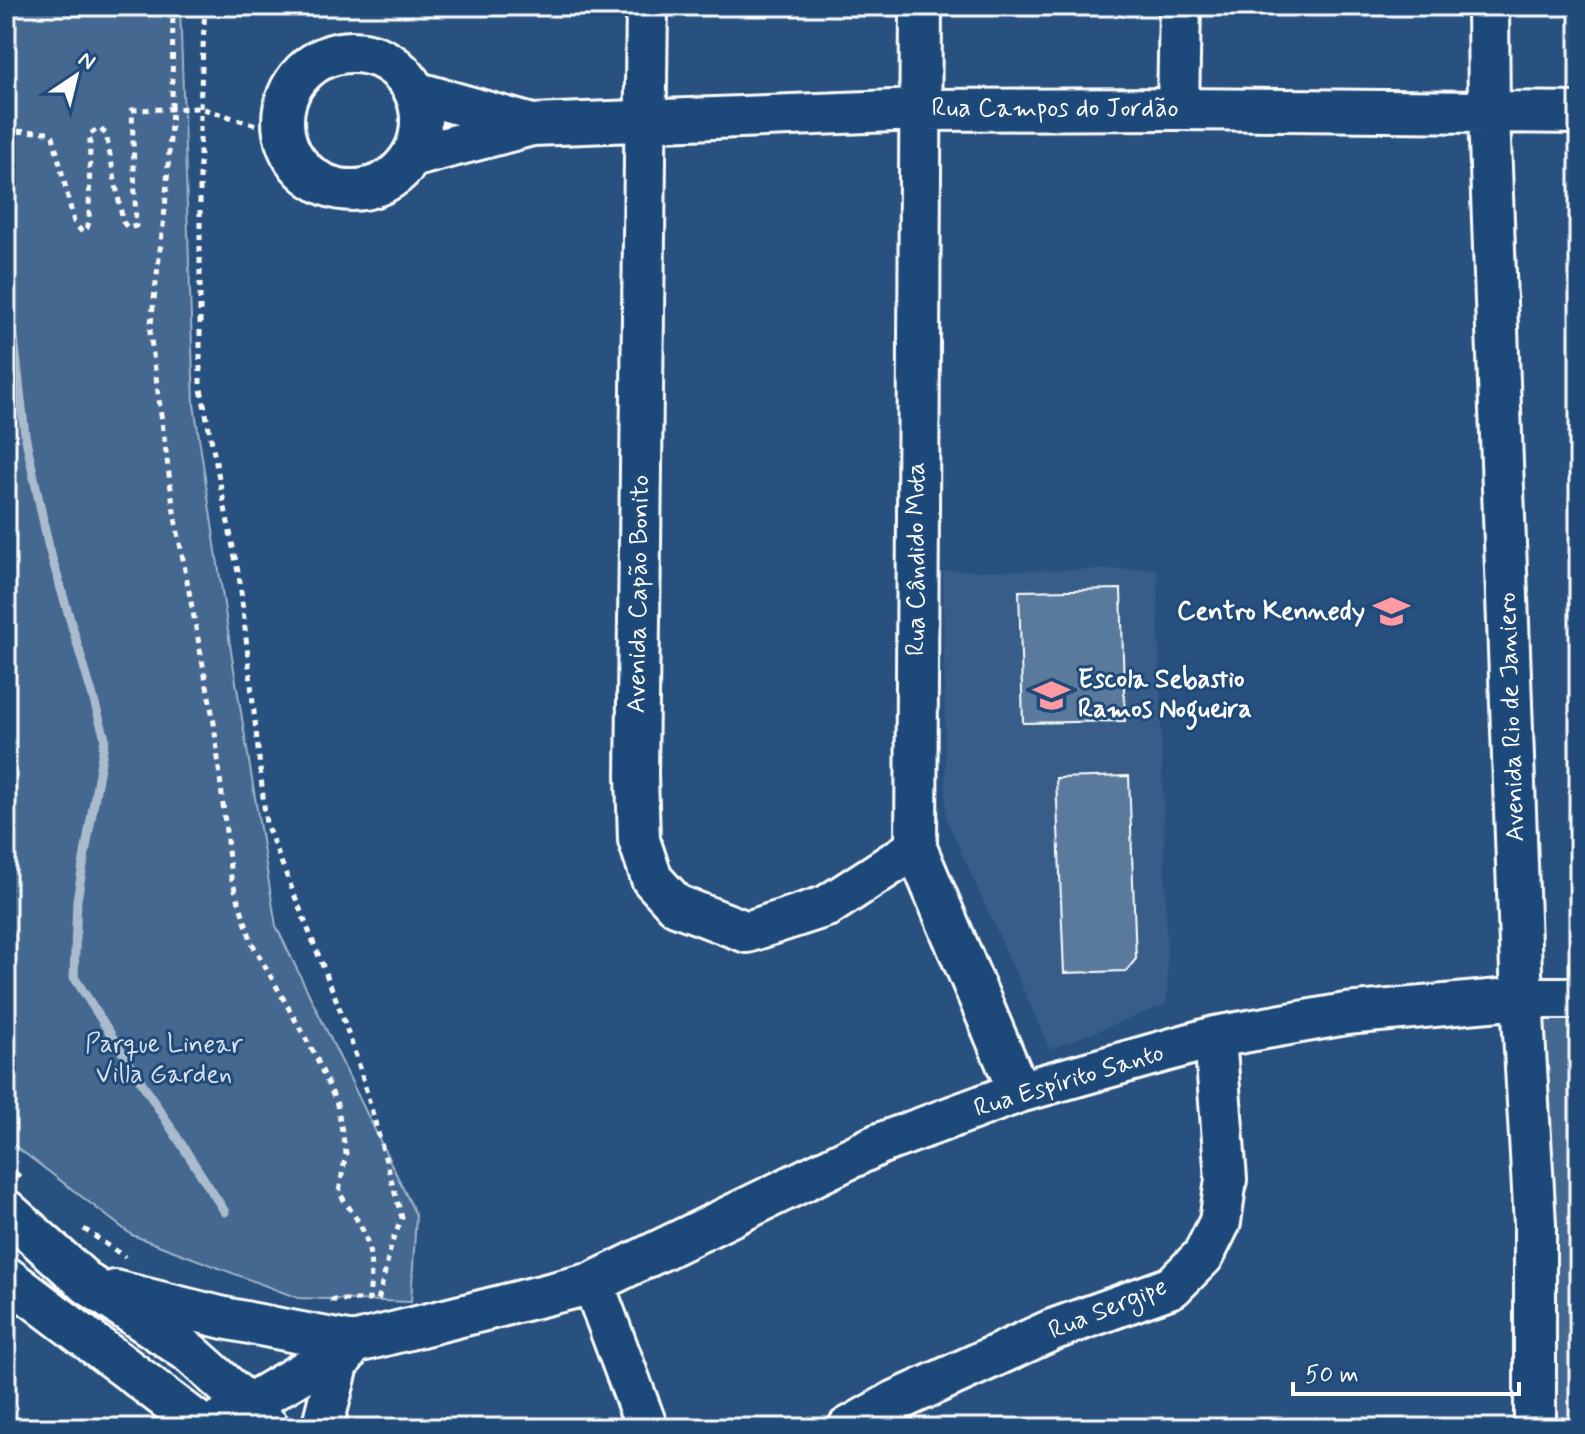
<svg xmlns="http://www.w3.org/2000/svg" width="1585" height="1434" font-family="Mynerve,sans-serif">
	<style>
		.built { fill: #375d88 }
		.green { fill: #446890; stroke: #a2b4c8; stroke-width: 2 }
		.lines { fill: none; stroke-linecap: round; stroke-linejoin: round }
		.stream { stroke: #aabbcd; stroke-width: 9 }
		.building { fill: #5a7a9d; stroke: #fff; stroke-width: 2 }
		.minor-casing { stroke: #fff; stroke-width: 46 }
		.path { stroke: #fff; stroke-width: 5; stroke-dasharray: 6 6; stroke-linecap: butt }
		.minor { stroke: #1f4a7a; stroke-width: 40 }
		.labels { text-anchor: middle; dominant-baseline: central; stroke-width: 6; stroke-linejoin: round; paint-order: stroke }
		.street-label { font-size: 26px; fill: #fff; stroke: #1f4a7a }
		.poi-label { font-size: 26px; font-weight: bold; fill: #fff; stroke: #1f4a7a; text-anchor: end }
		.park-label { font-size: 26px; fill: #dae1e9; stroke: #1f4a7a }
	</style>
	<rect width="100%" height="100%" fill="#28517f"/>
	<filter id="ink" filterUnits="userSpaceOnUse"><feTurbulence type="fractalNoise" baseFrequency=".0125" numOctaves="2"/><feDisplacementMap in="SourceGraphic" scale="16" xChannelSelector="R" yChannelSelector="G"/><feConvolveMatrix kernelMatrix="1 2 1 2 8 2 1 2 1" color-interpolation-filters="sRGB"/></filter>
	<g filter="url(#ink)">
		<!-- built -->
		<path class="built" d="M 1157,569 L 1168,992 L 1165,1005 L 1050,1049 L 946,818 L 943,571 Z"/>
		<!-- green -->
		<path class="green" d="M 6,6 L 180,6 L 194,404 L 231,651 L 276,926 L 416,1215 L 411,1302 L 298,1298 L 132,1235 L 6,1139 Z
			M 1522,998 L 1579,998 L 1579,1428 L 1535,1428 Z"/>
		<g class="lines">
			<!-- stream -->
			<path class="stream" d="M 6,267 L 25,435 L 49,548 L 105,738 L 77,900 L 74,977 L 225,1212"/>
		</g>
		<!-- building -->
		<path class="building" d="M 1121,589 L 1125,721 L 1023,723 L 1019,591 Z
			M 1129,776 L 1136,959 L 1126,971 L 1064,973 L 1056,778 Z"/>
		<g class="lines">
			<defs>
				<path id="minor" d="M 647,6 L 637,775 L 639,840 L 652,879 L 676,905 L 747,932 L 827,906 L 916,848
					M 921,6 L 916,848 L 1019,1092
					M 1488,6 L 1489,114 L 1522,998 L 1535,1224 L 1535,1428
					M283 121a69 69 0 1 1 138 0a69 69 0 1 1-138 0Z
					M 415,92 L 532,125
					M 1178,109 L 1180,6
					M 411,157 L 532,125 L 919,110 L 1178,109 L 1579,113
					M 6,1210 L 88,1284 L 189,1352 L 248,1405 L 269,1428
					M 6,1277 L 205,1428
					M 593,1283 L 647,1428
					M 115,1291 L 224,1318 L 353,1343
					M 208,1428 L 353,1343 L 593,1283 L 879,1144 L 1019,1092 L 1215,1037 L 1346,1014 L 1522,998 L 1579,998
					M 322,1428 L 338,1365 L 353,1343
					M 848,1428 L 894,1402 L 1052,1330 L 1172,1287 L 1203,1256 L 1220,1222 L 1226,1179 L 1215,1037"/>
			</defs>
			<!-- minor casing -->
			<use href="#minor" class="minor-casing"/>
			<!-- path -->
			<path class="path" d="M 173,6 L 172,110 L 165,209 L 150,332 L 174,512 L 214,723 L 231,877 L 252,943 L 315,1055 L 337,1104 L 346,1153 L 339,1192 C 347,1206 360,1221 365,1236 C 373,1256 371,1280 369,1300 L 327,1300
				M 205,6 L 200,108 L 200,384 L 240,582 L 266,824 L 338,1004 L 359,1065 L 402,1218 L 392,1242 L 378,1301
				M 6,131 L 49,132 L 53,136 L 74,222 L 82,232 L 87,228 L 89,222 L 90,134 L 99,128 L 106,134 L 123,222 L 128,228 L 136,226 L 132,110 L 200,108 L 283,133
				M 6,1165 L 20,1177
				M 84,1229 L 125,1257"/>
			<!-- minor -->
			<use href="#minor" class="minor"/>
		</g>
	</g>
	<!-- icons -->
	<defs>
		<symbol id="university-bare" viewBox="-9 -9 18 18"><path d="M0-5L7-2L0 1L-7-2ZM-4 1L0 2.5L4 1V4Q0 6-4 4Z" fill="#ff9aa2" stroke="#1f4a7a" stroke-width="2.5" paint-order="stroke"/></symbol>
		<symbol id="school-bare" viewBox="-9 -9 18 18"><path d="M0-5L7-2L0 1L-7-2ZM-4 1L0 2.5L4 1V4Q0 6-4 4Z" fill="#ff9aa2" stroke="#1f4a7a" stroke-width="2.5" paint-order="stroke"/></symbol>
	</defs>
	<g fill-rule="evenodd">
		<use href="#university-bare" x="1366" y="586" width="51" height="51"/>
		<use href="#school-bare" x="1026" y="670" width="51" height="51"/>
	</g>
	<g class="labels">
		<!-- street labels -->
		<g class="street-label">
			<text x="1055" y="109">Rua Campos do Jordão</text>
			<text transform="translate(917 559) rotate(-90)">Rua Cândido Mota</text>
			<text transform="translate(639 594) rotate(-89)">Avenida Capão Bonito</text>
			<text transform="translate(1512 717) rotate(-92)">Avenida Rio de Janiero</text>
			<text transform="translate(1069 1081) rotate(-17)">Rua Espírito Santo</text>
			<text transform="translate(1108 1309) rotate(-22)">Rua Sergipe</text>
		</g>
		<!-- poi labels -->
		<g class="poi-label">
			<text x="1365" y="612">Centro Kennedy</text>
			<text x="1078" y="680" text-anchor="start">Escola Sebastio<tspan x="1078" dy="30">Ramos Nogueira</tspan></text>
		</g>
		<!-- park labels -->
		<g class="park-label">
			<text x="164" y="1045">Parque Linear<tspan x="164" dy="30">Villa Garden</tspan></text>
		</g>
	</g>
	<!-- margin -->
	<rect width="1585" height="1434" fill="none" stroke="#1f4a7a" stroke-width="32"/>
	<rect x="16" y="16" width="1553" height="1402" fill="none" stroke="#fff" stroke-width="3" filter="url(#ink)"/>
	<!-- north arrow -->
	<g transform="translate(76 76) rotate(35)" stroke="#1f4a7a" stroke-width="6" paint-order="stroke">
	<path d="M0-6L14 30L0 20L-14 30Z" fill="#ffffff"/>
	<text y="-12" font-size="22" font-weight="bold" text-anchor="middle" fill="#ffffff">N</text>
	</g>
	<!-- scale -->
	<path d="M1293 1382v12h226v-12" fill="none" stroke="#ffffff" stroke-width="4"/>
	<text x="1305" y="1382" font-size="24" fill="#ffffff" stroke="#1f4a7a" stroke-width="6" paint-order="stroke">50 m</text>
</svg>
